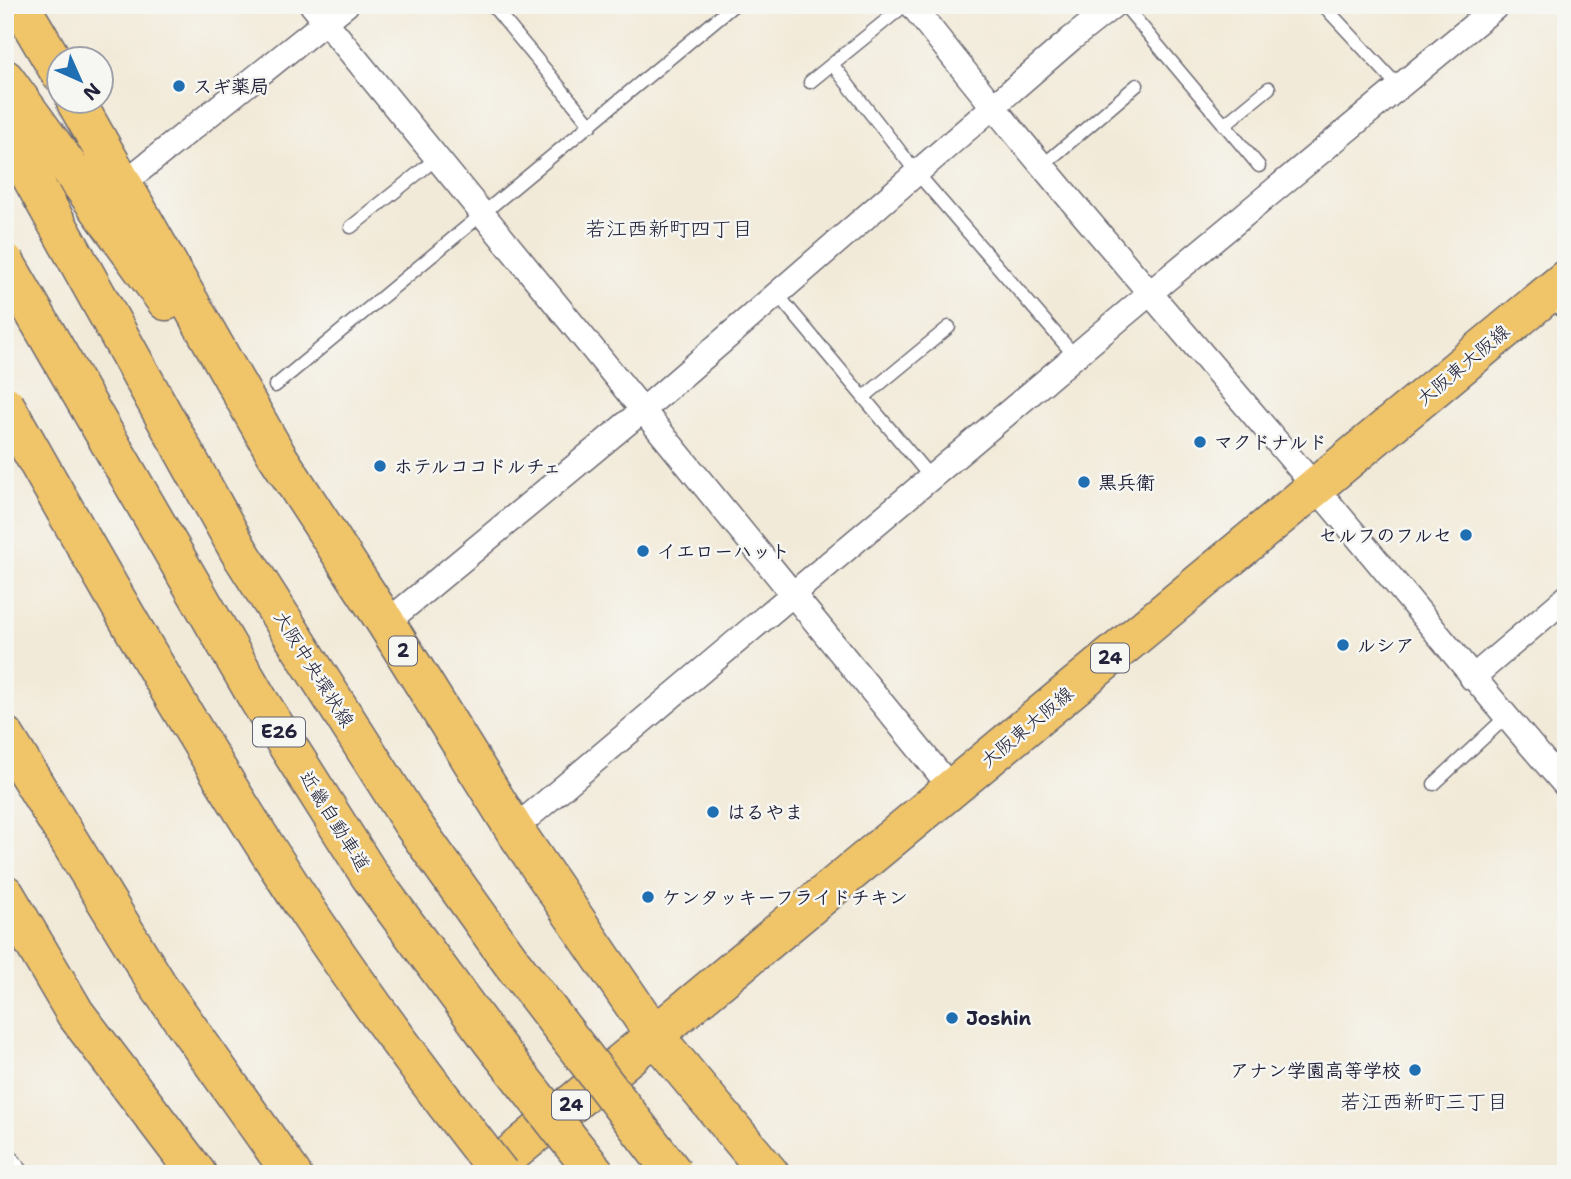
<svg xmlns="http://www.w3.org/2000/svg" width="1571" height="1179" font-family="'Shantell Sans','Klee One',sans-serif">
	<style>
		.lines { fill: none; stroke-linecap: round; stroke-linejoin: round }
		.lane-casing { stroke: #6b6872; stroke-width: 15 }
		.street-casing { stroke: #6b6872; stroke-width: 27 }
		.primary-casing { stroke: #6b6872; stroke-width: 41 }
		.lane { stroke: #fff; stroke-width: 12 }
		.street { stroke: #fff; stroke-width: 24 }
		.primary { stroke: #f0c469; stroke-width: 38 }
		.primary-bridge-casing { stroke: #6b6872; stroke-width: 41; stroke-linecap: butt }
		.highway-bridge-casing { stroke: #6b6872; stroke-width: 41; stroke-linecap: butt }
		.primary-bridge { stroke: #f0c469; stroke-width: 38 }
		.highway-bridge { stroke: #f0c469; stroke-width: 38 }
		.poi-dot { fill: #1f6fb2; stroke: #f6f6f2; stroke-width: 2.5 }
		.labels { text-anchor: middle; dominant-baseline: central; stroke-width: 5; stroke-linejoin: round; paint-order: stroke }
		.shield { fill: #f6f6f2; stroke: #626272; stroke-width: 2 }
		.shield-label { font-size: 18px; font-weight: bold; fill: #22223b }
		.poi-label { font-size: 19px; font-weight: bold; fill: #22223b; stroke: #f6f6f2; text-anchor: start }
		.street-label { font-size: 19px; fill: #22223b; stroke: #f6f6f2 }
		.neighbourhood-label { font-size: 21px; fill: #22223b; stroke: #f6f6f2 }
	</style>
	<rect width="100%" height="100%" fill="#f6f6f2"/>
	<filter id="ink" filterUnits="userSpaceOnUse"><feTurbulence type="fractalNoise" baseFrequency=".0143" numOctaves="2"/><feDisplacementMap in="SourceGraphic" scale="14" xChannelSelector="R" yChannelSelector="G"/><feConvolveMatrix kernelMatrix="1 2 1 2 8 2 1 2 1" color-interpolation-filters="sRGB"/></filter>
	<filter id="wash" filterUnits="userSpaceOnUse"><feTurbulence type="fractalNoise" baseFrequency=".00686" numOctaves="4" result="noise"/><feDisplacementMap in="SourceGraphic" scale="28" xChannelSelector="R" yChannelSelector="G"/><feGaussianBlur stdDeviation="1.57" result="paint"/><feColorMatrix in="noise" values="0 0 0 0 0 0 0 0 0 0 0 0 0 0 0 0 0 1.4 0 .05"/><feComposite in="paint" operator="in"/></filter>
	<g filter="url(#wash)">
		<rect width="100%" height="100%" fill="#f2ead8"/>
	</g>
	<g filter="url(#ink)">
		<g class="lines">
			<defs>
				<path id="lane" d="M 492,5 L 591,125
					M 1124,5 L 1259,166
					M 1323,5 L 1399,87
					M 832,64 L 917,173 L 1075,356
					M 810,82 L 905,5
					M 1224,125 L 1269,88
					M 1042,166 L 1137,85
					M 351,227 L 437,158
					M 777,294 L 931,478
					M 1550,297 L 1566,316
					M 275,386 L 734,5
					M 864,397 L 949,327
					M 1434,784 L 1506,717"/>
				<path id="street" d="M 312,5 L 952,789
					M 912,5 C 1036,164 1170,315 1300,469 C 1390,574 1475,682 1566,786
					M 124,183 L 346,5
					M 386,623 L 643,410 L 1071,39 L 1114,5
					M 1472,678 L 1566,598
					M 514,829 L 1150,293 L 1498,5
					M 5,1159 L 17,1174"/>
				<path id="primary" d="M 20,5 L 60,73
					M 5,79 L 166,301
					M 76,102 L 276,454 L 386,623 L 514,829 L 655,1036 L 770,1174
					M 5,130 L 239,551 L 412,823
					M 5,736 L 157,984 L 292,1174
					M 5,894 L 75,1013 L 197,1174
					M 487,1174 L 1566,279"/>
			</defs>
			<!-- lane casing -->
			<use href="#lane" class="lane-casing"/>
			<!-- street casing -->
			<use href="#street" class="street-casing"/>
			<!-- primary casing -->
			<use href="#primary" class="primary-casing"/>
			<!-- lane -->
			<use href="#lane" class="lane"/>
			<!-- street -->
			<use href="#street" class="street"/>
			<!-- primary -->
			<use href="#primary" class="primary"/>
			<defs>
				<path id="primary-bridge" d="M 412,823 L 512,963 L 674,1174"/>
				<path id="highway-bridge" d="M 5,262 L 258,699 L 370,876 L 491,1040 L 596,1174
					M 5,405 C 104,578 202,753 312,918 C 371,1006 435,1091 500,1174"/>
			</defs>
			<!-- primary-bridge casing -->
			<use href="#primary-bridge" class="primary-bridge-casing"/>
			<!-- highway-bridge casing -->
			<use href="#highway-bridge" class="highway-bridge-casing"/>
			<!-- primary-bridge -->
			<use href="#primary-bridge" class="primary-bridge"/>
			<!-- highway-bridge -->
			<use href="#highway-bridge" class="highway-bridge"/>
		</g>
	</g>
	<!-- markers -->
	<g class="poi-dot">
		<circle cx="179" cy="86" r="7"/>
		<circle cx="1200" cy="442" r="7"/>
		<circle cx="380" cy="466" r="7"/>
		<circle cx="1084" cy="482" r="7"/>
		<circle cx="1466" cy="535" r="7"/>
		<circle cx="643" cy="551" r="7"/>
		<circle cx="1343" cy="645" r="7"/>
		<circle cx="713" cy="812" r="7"/>
		<circle cx="648" cy="897" r="7"/>
		<circle cx="952" cy="1018" r="7"/>
		<circle cx="1415" cy="1070" r="7"/>
	</g>
	<g class="labels">
		<!-- shield labels -->
		<g class="shield">
			<rect x="389" y="636.5" width="28" height="29" rx="5"/>
			<rect x="1091" y="643.5" width="38" height="29" rx="5"/>
			<rect x="253" y="717.5" width="52" height="29" rx="5"/>
			<rect x="552" y="1090.5" width="38" height="29" rx="5"/>
		</g>
		<g class="shield-label">
			<text x="403" y="651">2</text>
			<text x="1110" y="658">24</text>
			<text x="279" y="732">E26</text>
			<text x="571" y="1105">24</text>
		</g>
		<!-- poi labels -->
		<g class="poi-label">
			<text x="193" y="86">スギ薬局</text>
			<text x="1214" y="442">マクドナルド</text>
			<text x="394" y="466">ホテルココドルチェ</text>
			<text x="1098" y="482">黒兵衛</text>
			<text x="1452" y="535" text-anchor="end">セルフのフルセ</text>
			<text x="657" y="551">イエローハット</text>
			<text x="1357" y="645">ルシア</text>
			<text x="727" y="812">はるやま</text>
			<text x="662" y="897">ケンタッキーフライドチキン</text>
			<text x="966" y="1018">Joshin</text>
			<text x="1401" y="1070" text-anchor="end">アナン学園高等学校</text>
		</g>
		<!-- street labels -->
		<g class="street-label">
			<text transform="translate(1463 365) rotate(-40)">大阪東大阪線</text>
			<text transform="translate(314 669) rotate(58)">大阪中央環状線</text>
			<text transform="translate(1027 727) rotate(-40)">大阪東大阪線</text>
			<text transform="translate(335 821) rotate(58)">近畿自動車道</text>
		</g>
		<!-- neighbourhood labels -->
		<g class="neighbourhood-label">
			<text x="669" y="229">若江西新町四丁目</text>
			<text x="1424" y="1102">若江西新町三丁目</text>
		</g>
	</g>
	<!-- margin -->
	<rect width="1571" height="1179" fill="none" stroke="#f6f6f2" stroke-width="28"/>
	<!-- north arrow -->
	<g transform="translate(80 80) rotate(135)"><circle r="33" fill="#f6f6f2" stroke="#a1a1a9" stroke-width="2"/>
	<path d="M0-5L12 26L0 18L-12 26Z" fill="#1f6fb2"/>
	<text y="-10" font-size="19" font-weight="bold" text-anchor="middle" fill="#22223b">N</text>
	</g>
</svg>
